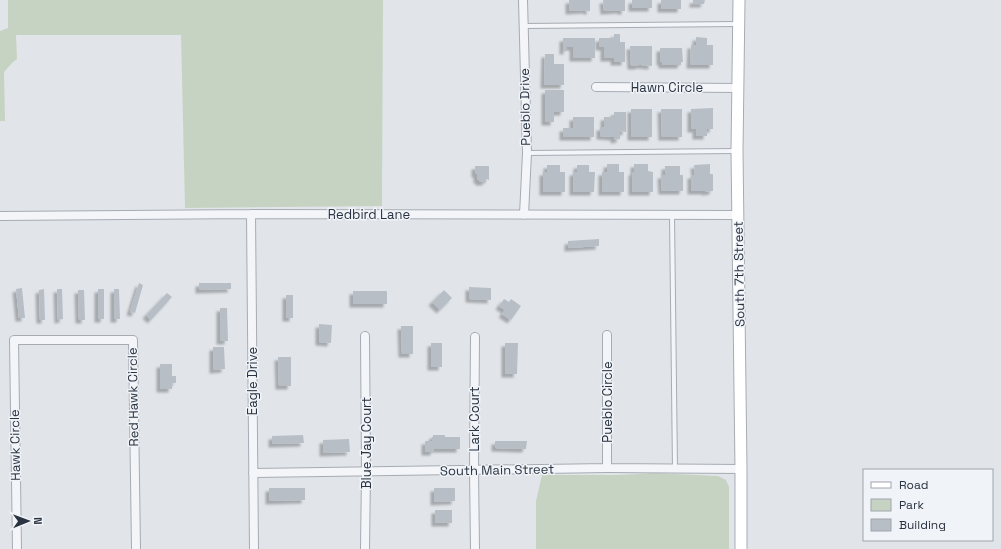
<svg xmlns="http://www.w3.org/2000/svg" width="1001" height="549" font-family="'Space Grotesk',sans-serif">
	<style>
		.green { fill: #c7d3c2 }
		.building { fill: #b8bec6; filter: url(#shadow) }
		.lines { fill: none; stroke-linecap: round; stroke-linejoin: round }
		.lane-casing { stroke: #a6acb4; stroke-width: 6 }
		.street-casing { stroke: #a6acb4; stroke-width: 10 }
		.secondary-casing { stroke: #a6acb4; stroke-width: 13 }
		.lane { stroke: #f4f5f8; stroke-width: 4 }
		.street { stroke: #f4f5f8; stroke-width: 8 }
		.secondary { stroke: #fff; stroke-width: 11 }
		.labels { text-anchor: middle; dominant-baseline: central; stroke-width: 3; stroke-linejoin: round; paint-order: stroke }
		.street-label { font-size: 13px; fill: #293341; stroke: #f0f3f7 }
	</style>
	<defs>
		<filter id="shadow"><feDropShadow dx="-3.5" dy="3.5" stdDeviation="1" flood-color="#0004"/></filter>
	</defs>
	<rect width="100%" height="100%" fill="#e1e5ea"/>
	<!-- green -->
	<path class="green" d="M 8,0 L 383,0 L 382,206 L 185,208 L 181,35 L 16,35 L 17,59 L 12,63 L 4,72 L 5,121 L 0,121 L 0,31 L 8,28 Z
		M 655,473 L 718,476 L 726,480 L 729,487 L 729,549 L 536,549 L 536,501 L 542,475 L 618,475 Z"/>
	<!-- building -->
	<path class="building" d="M 569,0 L 590,0 L 590,11 L 587,11 L 587,10 L 569,11 Z
		M 603,0 L 625,0 L 625,11 L 621,11 L 621,10 L 604,11 Z
		M 632,0 L 652,0 L 652,8 L 632,8 Z
		M 661,0 L 681,0 L 681,9 L 661,9 Z
		M 693,0 L 705,0 L 704,4 L 693,4 Z
		M 614,34 L 620,34 L 620,42 L 625,42 L 625,62 L 614,62 L 614,58 L 604,58 L 604,47 L 599,47 L 599,38 L 614,38 Z
		M 696,37 L 707,38 L 707,45 L 713,45 L 713,65 L 690,65 L 691,45 L 696,45 Z
		M 563,38 L 595,38 L 595,58 L 573,58 L 573,47 L 567,47 L 567,51 L 563,51 Z
		M 630,46 L 652,46 L 652,66 L 641,65 L 639,65 L 639,66 L 631,66 Z
		M 660,48 L 682,48 L 683,62 L 681,62 L 681,65 L 662,65 L 662,62 L 660,62 Z
		M 545,54 L 554,54 L 554,64 L 564,64 L 564,85 L 544,85 Z
		M 545,90 L 564,90 L 564,112 L 554,112 L 554,122 L 545,122 Z
		M 713,108 L 713,129 L 707,129 L 707,136 L 696,136 L 696,129 L 691,129 L 691,109 Z
		M 631,109 L 652,109 L 652,137 L 631,137 Z
		M 661,109 L 682,109 L 682,137 L 662,137 Z
		M 614,112 L 626,112 L 626,132 L 620,131 L 620,139 L 614,140 L 614,137 L 600,136 L 600,127 L 604,127 L 604,117 L 614,117 Z
		M 573,117 L 594,117 L 594,137 L 563,137 L 563,128 L 573,128 Z
		M 607,164 L 619,164 L 619,172 L 624,172 L 624,192 L 602,192 L 602,172 L 607,172 Z
		M 634,164 L 648,164 L 648,171 L 653,172 L 653,192 L 632,192 L 632,172 L 634,172 Z
		M 710,164 L 710,174 L 713,174 L 713,191 L 705,192 L 705,191 L 691,191 L 691,175 L 695,175 L 694,165 Z
		M 547,165 L 560,165 L 560,172 L 565,172 L 565,192 L 543,192 L 543,172 L 547,172 Z
		M 577,165 L 589,165 L 589,172 L 595,172 L 594,192 L 573,192 L 573,172 L 577,172 Z
		M 475,166 L 489,166 L 489,180 L 486,179 L 486,182 L 479,182 L 479,180 L 477,180 L 477,174 L 475,174 Z
		M 665,166 L 680,166 L 680,175 L 683,175 L 683,191 L 662,191 L 661,175 L 665,175 Z
		M 599,239 L 599,246 L 568,248 L 568,241 Z
		M 139,283 L 143,285 L 135,313 L 130,312 Z
		M 199,283 L 231,283 L 231,289 L 199,290 Z
		M 469,287 L 491,288 L 491,300 L 469,299 Z
		M 22,288 L 25,318 L 19,318 L 16,289 Z
		M 44,289 L 45,320 L 40,320 L 39,290 Z
		M 57,289 L 62,289 L 63,319 L 58,320 Z
		M 98,289 L 104,289 L 104,319 L 98,319 Z
		M 114,289 L 119,289 L 120,319 L 114,319 Z
		M 78,290 L 84,290 L 85,320 L 79,320 Z
		M 444,290 L 452,298 L 440,310 L 432,302 Z
		M 353,291 L 387,291 L 387,304 L 353,304 Z
		M 167,293 L 172,297 L 151,320 L 146,315 Z
		M 286,295 L 293,295 L 293,318 L 286,318 Z
		M 504,299 L 509,302 L 511,299 L 521,306 L 511,320 L 502,314 L 505,310 L 499,306 Z
		M 220,308 L 227,308 L 228,341 L 220,341 Z
		M 319,324 L 332,325 L 331,343 L 319,342 Z
		M 401,326 L 413,326 L 413,354 L 402,354 Z
		M 431,343 L 442,343 L 442,367 L 431,367 Z
		M 505,343 L 518,343 L 517,374 L 505,374 Z
		M 213,347 L 224,347 L 225,369 L 213,370 Z
		M 278,357 L 291,357 L 291,386 L 279,386 Z
		M 160,364 L 172,364 L 172,376 L 176,376 L 176,383 L 172,383 L 172,389 L 160,389 Z
		M 303,435 L 304,443 L 272,444 L 272,436 Z
		M 433,435 L 445,435 L 445,437 L 460,437 L 460,449 L 434,449 L 434,452 L 425,452 L 425,441 L 432,441 L 432,437 L 433,437 Z
		M 349,439 L 350,452 L 323,453 L 323,440 Z
		M 495,441 L 527,441 L 526,449 L 495,448 Z
		M 269,488 L 305,488 L 305,500 L 269,501 Z
		M 434,488 L 455,488 L 455,501 L 434,502 Z
		M 435,510 L 452,510 L 452,523 L 435,523 Z"/>
	<g class="lines">
		<defs>
			<path id="lane" d="M 524,26 L 737,24
				M 527,153 L 736,151
				M 672,215 L 675,469"/>
			<path id="street" d="M 523,0 L 527,153 L 524,215
				M 596,87 L 739,88
				M 251,214 L 254,549
				M 0,216 L 251,214 L 738,215
				M 365,336 L 366,472 L 365,549
				M 607,468 L 607,335
				M 253,473 L 607,468 L 741,469
				M 17,549 L 14,340 L 133,340 L 136,549
				M 475,549 L 474,470 L 475,337"/>
			<path id="secondary" d="M 739,0 L 737,151 L 741,469 L 741,549"/>
		</defs>
		<!-- lane casing -->
		<use href="#lane" class="lane-casing"/>
		<!-- street casing -->
		<use href="#street" class="street-casing"/>
		<!-- secondary casing -->
		<use href="#secondary" class="secondary-casing"/>
		<!-- lane -->
		<use href="#lane" class="lane"/>
		<!-- street -->
		<use href="#street" class="street"/>
		<!-- secondary -->
		<use href="#secondary" class="secondary"/>
	</g>
	<g class="labels">
		<!-- street labels -->
		<g class="street-label">
			<text x="667" y="87">Hawn Circle</text>
			<text transform="translate(525 107) rotate(-91)">Pueblo Drive</text>
			<text x="369" y="214">Redbird Lane</text>
			<text transform="translate(739 274) rotate(-91)">South 7th Street</text>
			<text transform="translate(252 381) rotate(-90)">Eagle Drive</text>
			<text transform="translate(133 397) rotate(-91)">Red Hawk Circle</text>
			<text transform="translate(607 402) rotate(-90)">Pueblo Circle</text>
			<text transform="translate(474 419) rotate(-90)">Lark Court</text>
			<text transform="translate(366 443) rotate(-90)">Blue Jay Court</text>
			<text transform="translate(15 445) rotate(-91)">Hawk Circle</text>
			<text transform="translate(497 470) rotate(-1)">South Main Street</text>
		</g>
	</g>
	<!-- legend -->
	<rect x="863" y="469" width="130" height="72" fill="#f0f3f7" stroke="#a0a6ae"/>
	<rect x="871" y="482" width="20" height="6" fill="#ffffff" stroke="#a0a6ae"/>
	<text x="899" y="489" font-size="12" fill="#293341">Road</text>
	<rect x="871" y="499" width="20" height="12" fill="#c7d3c2" stroke="#a0a6ae"/>
	<text x="899" y="509" font-size="12" fill="#293341">Park</text>
	<rect x="871" y="519" width="20" height="12" fill="#b8bec6" stroke="#a0a6ae"/>
	<text x="899" y="529" font-size="12" fill="#293341">Building</text>
	<!-- north arrow -->
	<g transform="translate(28 521) rotate(89)" stroke="#f0f3f7" stroke-width="3" paint-order="stroke">
	<path d="M0-3L7 15L0 10L-7 15Z" fill="#293341"/>
	<text y="-6" font-size="11" font-weight="bold" text-anchor="middle" fill="#293341">N</text>
	</g>
</svg>
